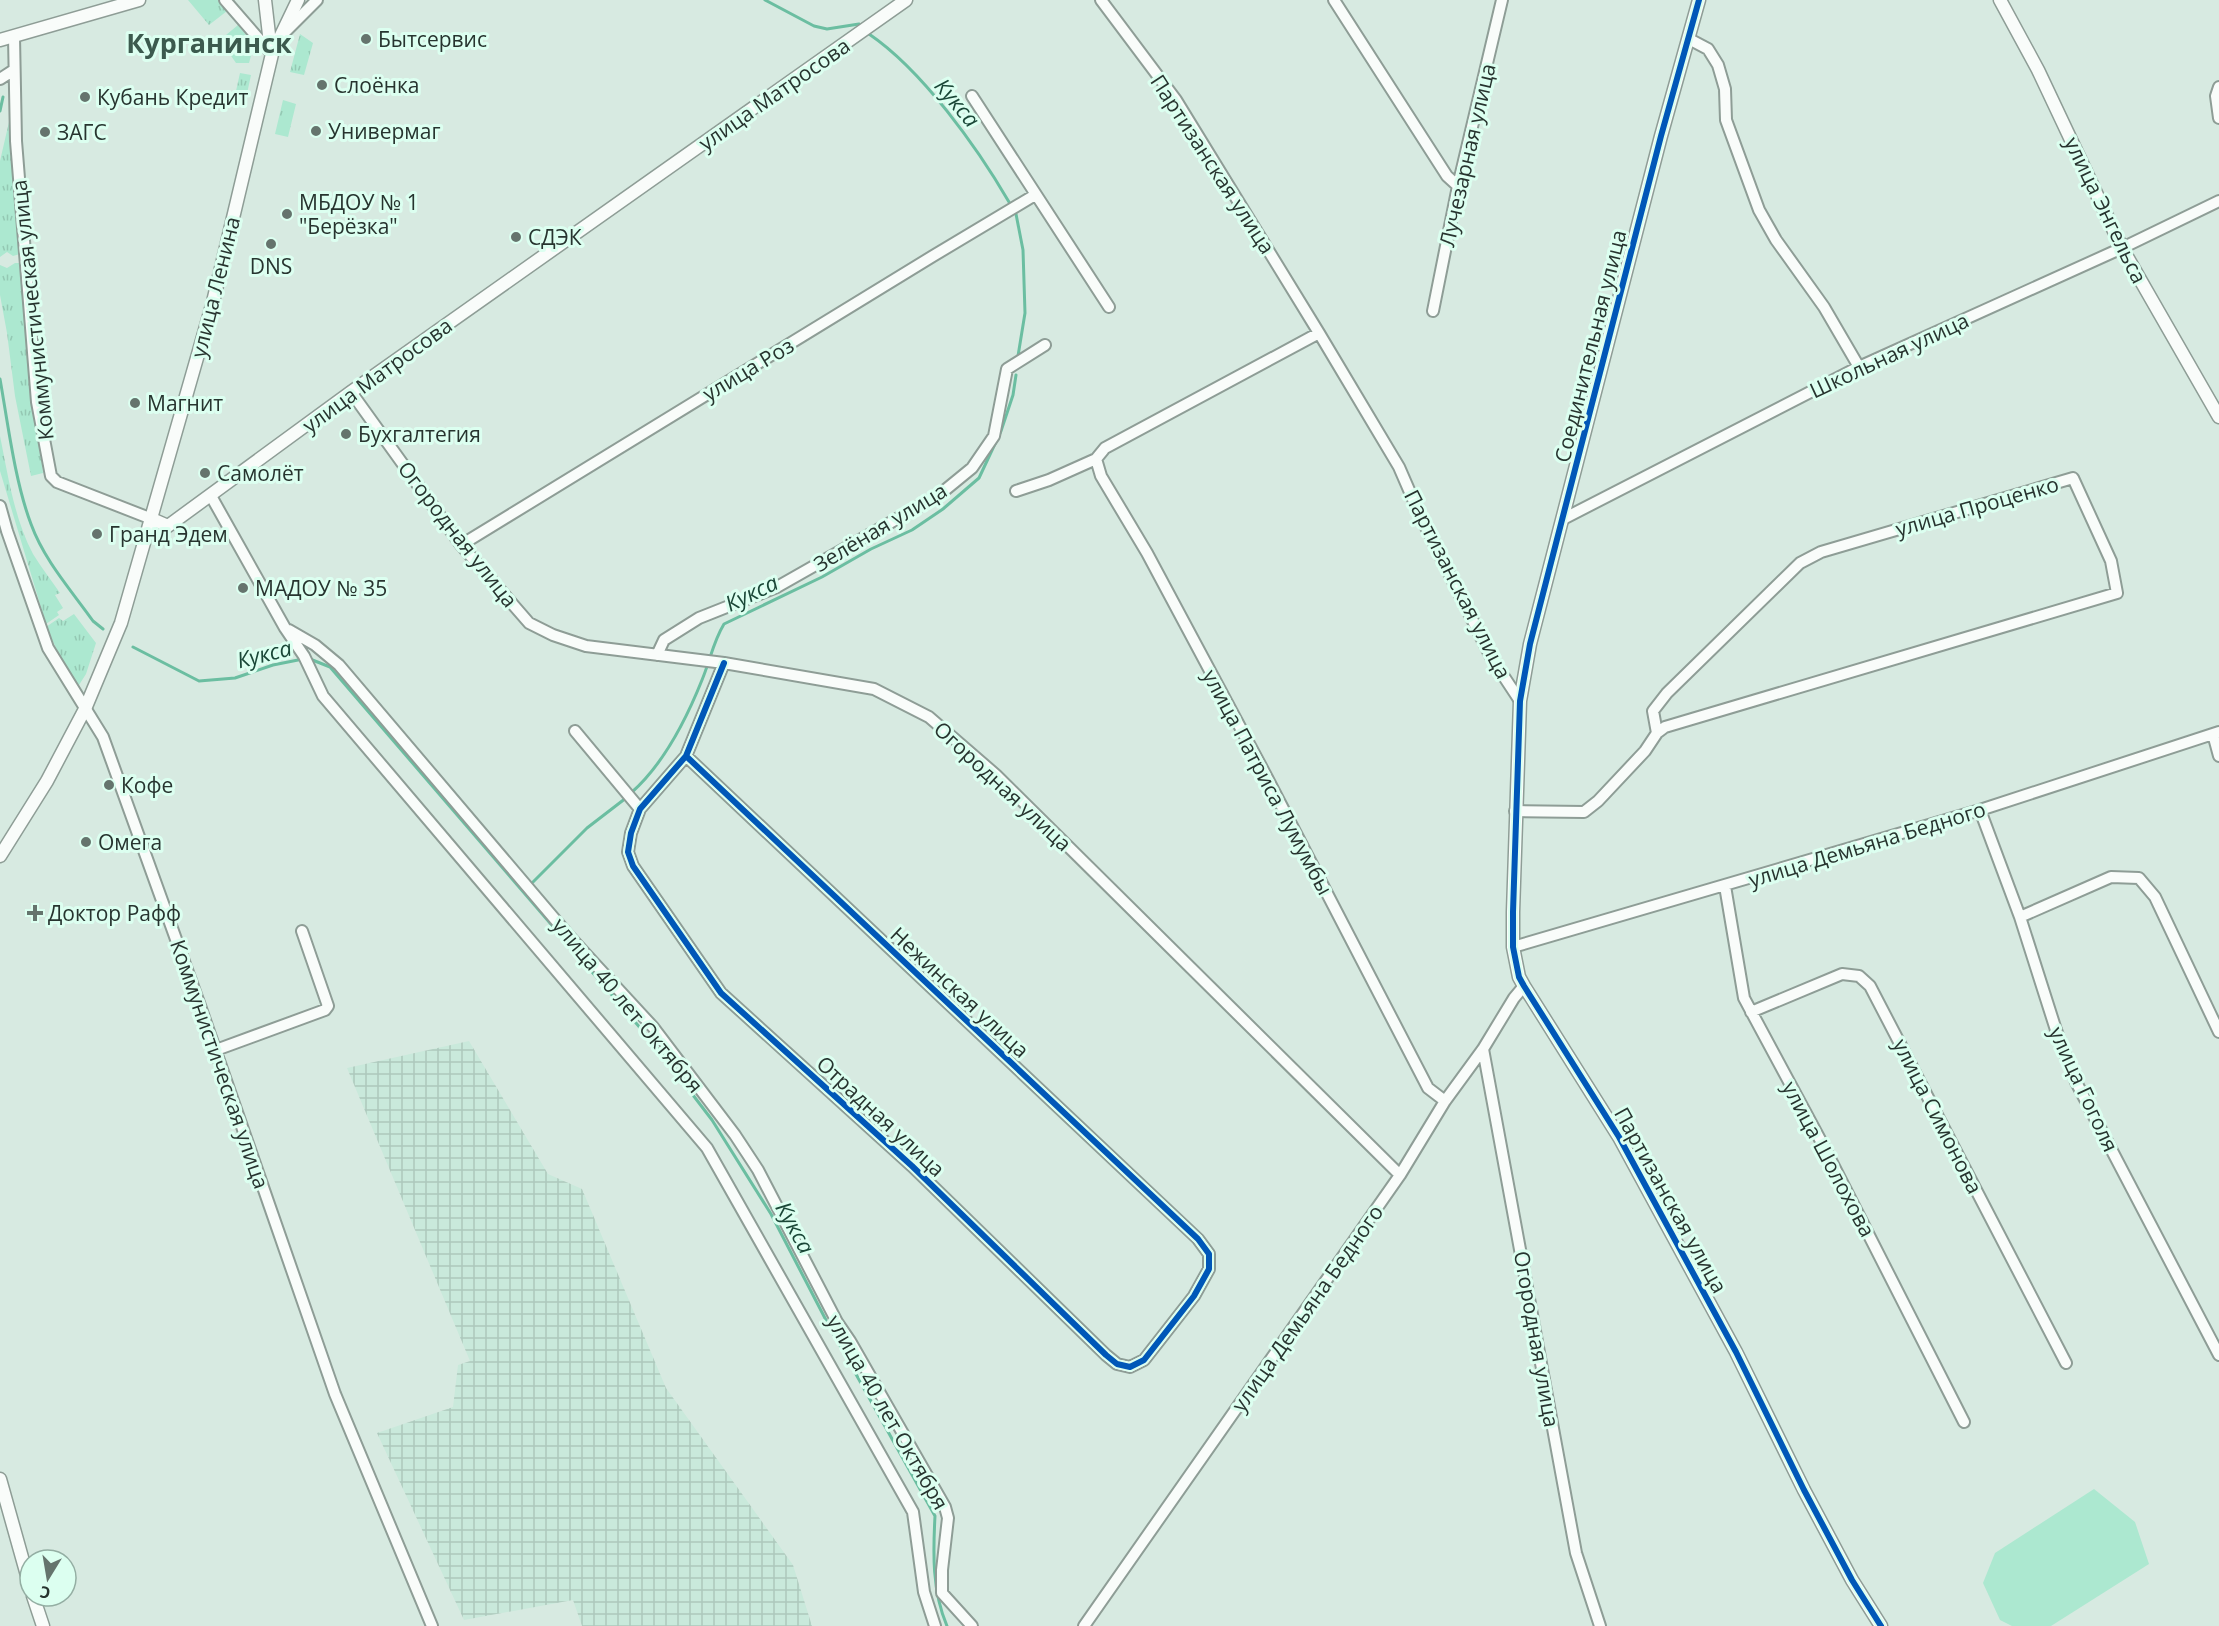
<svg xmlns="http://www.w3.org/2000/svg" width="2219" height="1626" font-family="'Open Sans',sans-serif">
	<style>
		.industrial { fill: url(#industrial-grid) }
		.grass { fill: url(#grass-tufts) }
		.pitch { fill: #ace8d0 }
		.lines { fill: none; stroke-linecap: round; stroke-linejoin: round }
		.stream { stroke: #6bbea1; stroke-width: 3 }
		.minor-casing { stroke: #8e9d96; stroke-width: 14 }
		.tertiary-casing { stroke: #8e9d96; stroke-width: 15 }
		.minor { stroke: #f9fcfa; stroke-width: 10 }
		.tertiary { stroke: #f9fcfa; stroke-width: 12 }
		.cycleway-casing { stroke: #dcfff0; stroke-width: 10 }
		.cycleway { stroke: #0057b8; stroke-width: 6 }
		.poi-dot { fill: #65746d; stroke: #dcfff0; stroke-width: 2 }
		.labels { text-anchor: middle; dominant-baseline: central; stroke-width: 6; stroke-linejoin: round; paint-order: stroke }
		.poi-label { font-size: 21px; fill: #27342f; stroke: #dcfff0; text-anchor: start }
		.street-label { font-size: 21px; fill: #27342f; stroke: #dcfff0 }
		.water-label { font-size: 22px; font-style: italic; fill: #1a4737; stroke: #dcfff0 }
		.district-label { font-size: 27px; font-weight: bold; fill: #3c5a4e; stroke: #dcfff0 }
	</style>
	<defs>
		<pattern id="industrial-grid" width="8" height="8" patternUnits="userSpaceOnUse" patternTransform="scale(1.5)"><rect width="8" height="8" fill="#c9e9db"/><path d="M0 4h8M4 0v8" fill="none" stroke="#adc8bc"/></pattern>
		<pattern id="grass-tufts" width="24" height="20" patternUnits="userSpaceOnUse" patternTransform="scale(1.5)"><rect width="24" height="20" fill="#ace8d0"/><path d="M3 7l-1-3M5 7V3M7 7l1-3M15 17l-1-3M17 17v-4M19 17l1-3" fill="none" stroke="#94c8b3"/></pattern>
	</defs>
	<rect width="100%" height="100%" fill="#d7eae1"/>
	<!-- industrial -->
	<path class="industrial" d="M 469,1041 L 548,1174 L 582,1189 L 666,1388 L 793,1565 L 812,1626 L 582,1626 L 573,1600 L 464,1620 L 377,1433 L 453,1407 L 458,1365 L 470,1361 L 347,1068 Z"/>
	<!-- grass -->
	<path class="grass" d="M 188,0 L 218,0 L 227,11 L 209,25 Z
		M 238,25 L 254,45 L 249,63 L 236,63 L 220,40 Z
		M 300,34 L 313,43 L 304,75 L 290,72 Z
		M 240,73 L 251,75 L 245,103 L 234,100 Z
		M 283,100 L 296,104 L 288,137 L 275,134 Z
		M 9,122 L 11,122 L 20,254 L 13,256 L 7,252 L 0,257 L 0,161 Z
		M 15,263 L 20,263 L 43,473 L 31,476 L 15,396 L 7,333 L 0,295 L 0,265 L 7,268 Z
		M 0,436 C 8,475 14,518 33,554 C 41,567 51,580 60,593 L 55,595 L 63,608 L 57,612 L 59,615 L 46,624 L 0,471 Z
		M 74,614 L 96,643 L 86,674 L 79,685 L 72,681 L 46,627 L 59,618 L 63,621 Z"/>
	<!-- pitch -->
	<path class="pitch" d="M 2094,1489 L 2135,1522 L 2149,1564 L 2051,1626 L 2012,1626 L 2000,1620 L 1983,1583 L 1995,1553 Z"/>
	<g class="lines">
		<!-- stream -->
		<path class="stream" d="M 765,0 L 814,26 L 827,29 L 859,24
			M 869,34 C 922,70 977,147 1009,202
			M 0,111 L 3,97
			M 1016,214 L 1023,250 L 1025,313 L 1018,356
			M 0,379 C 8,424 15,482 31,524 C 44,560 71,590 93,621 L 103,629
			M 133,647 L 199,681 L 235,678 L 273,665 L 303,659
			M 310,659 L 330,667 L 654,1044 L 712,1120 L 771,1214 L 828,1324 L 935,1516 C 933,1553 932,1591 947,1626
			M 631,793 C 664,764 686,720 702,680 C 710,661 713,642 724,624 L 822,577 L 871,549 L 912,530 L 943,509 L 979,478 L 1001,431 L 1013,395 L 1016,375
			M 533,882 L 587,828 L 626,798"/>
		<defs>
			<path id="minor" d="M 225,0 L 272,54
				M 1101,0 L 1176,100 L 1319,333 L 1399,467 L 1419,513 L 1491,657 L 1520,701
				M 1334,0 L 1447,176 L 1458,186
				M 284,33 L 317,0
				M 14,37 L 16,141 L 37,402 L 51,476 L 57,482 L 152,519
				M 1689,39 L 1708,49 L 1718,65 L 1725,89 L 1726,120 L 1759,210 L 1776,240 L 1824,307 L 1859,367
				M 0,79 L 14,70
				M 2219,87 L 2216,96 L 2219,118
				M 972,96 L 1109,307
				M 1433,311 L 1458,186 L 1502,0
				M 351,392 L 461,545 L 529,623 L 553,635 L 586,646 L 724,663 L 874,689 L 929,717 L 996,775 L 1400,1175
				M 1096,459 L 1101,476 L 1147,553 L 1263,770 L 1428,1088 L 1445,1101
				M 1016,491 L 1049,480 L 1096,459 L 1105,448 L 1319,333
				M 211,496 L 285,628 L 304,656 L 323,696 L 707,1148 L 913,1512 L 924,1592 L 935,1626
				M 0,506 L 7,531 L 48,648 L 103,737 L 199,1003 L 335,1394 L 432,1626
				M 1563,519 L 1859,367 L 2122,248 L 2219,201
				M 461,545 L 933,256 L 1035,195
				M 289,630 L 315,645 L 339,665 L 570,937 L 653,1027 L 735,1135 L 758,1170 L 837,1322 L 850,1341 L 945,1507 L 948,1518 L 942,1570 L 942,1593 L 972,1626
				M 657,655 L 664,640 L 699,618 L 777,587 L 939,495 L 972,468 L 994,436 L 1007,369 L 1045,345
				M 575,731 L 640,809
				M 2213,734 L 2219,756
				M 686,756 L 1198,1239 L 1209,1254 L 1209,1269 L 1194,1296 L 1144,1360 L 1130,1367 L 1117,1364 L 1106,1355 L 912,1166 L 721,993 L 633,866 L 628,852 L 631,833 L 640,809 L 686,756 L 724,663
				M 1980,810 L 2020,917 L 2056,1030 L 2076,1082 L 2219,1355
				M 1515,811 L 1584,812 L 1598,801 L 1645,751 L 1657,733 L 1665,727 L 2117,593 L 2111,561 L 2073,478 L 1821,552 L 1800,563 L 1667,693 L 1653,711 L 1657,733
				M 1725,886 L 1744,998 L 1823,1145 L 1964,1422
				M 2020,917 L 2111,877 L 2139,878 L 2155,897 L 2219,1032
				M 1513,947 L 1980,810 L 2219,732
				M 1751,1012 L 1842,974 L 1859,976 L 1870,986 L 2066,1363
				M 1483,1049 L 1576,1553 L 1600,1626
				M 216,1050 L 325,1010 L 328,1006 L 302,931
				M 1084,1626 L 1400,1175 L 1445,1101 L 1483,1049 L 1514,998 L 1524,986"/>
			<path id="tertiary" d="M 265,0 L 271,52
				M 1699,0 L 1661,136 L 1530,644 L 1520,701 L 1513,912 L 1513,947 L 1519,977 L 1524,986 L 1619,1137 L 1736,1352 L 1804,1490 L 1852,1580 L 1881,1626
				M 2000,0 L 2038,70 L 2122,248 L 2219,417
				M 0,40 L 139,0
				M 152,519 L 168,526 L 351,392 L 906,0
				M 0,856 L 47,781 L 85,709 L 121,623 L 213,302 L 272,54 L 298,0
				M 0,1479 L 30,1586
				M 33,1596 L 43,1626"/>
		</defs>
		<!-- minor casing -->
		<use href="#minor" class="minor-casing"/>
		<!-- tertiary casing -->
		<use href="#tertiary" class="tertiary-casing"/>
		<!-- minor -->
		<use href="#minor" class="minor"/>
		<!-- tertiary -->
		<use href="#tertiary" class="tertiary"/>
		<defs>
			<path id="cycleway" d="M 1699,0 L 1661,136 L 1530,644 L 1520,701 L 1513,912 L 1513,947 L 1519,977 L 1524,986 L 1619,1137 L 1736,1352 L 1804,1490 L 1852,1580 L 1881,1626
				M 686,756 L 1198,1239 L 1209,1254 L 1209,1269 L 1194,1296 L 1144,1360 L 1130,1367 L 1117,1364 L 1106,1355 L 912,1166 L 721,993 L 633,866 L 628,852 L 631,833 L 640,809 L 686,756 L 724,663"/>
		</defs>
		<!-- cycleway casing -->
		<use href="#cycleway" class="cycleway-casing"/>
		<!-- cycleway -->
		<use href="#cycleway" class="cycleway"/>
	</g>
	<!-- markers -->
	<g class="poi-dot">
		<circle cx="366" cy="39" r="6"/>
		<circle cx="322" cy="85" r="6"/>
		<circle cx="85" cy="97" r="6"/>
		<circle cx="316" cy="131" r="6"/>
		<circle cx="45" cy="132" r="6"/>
		<circle cx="287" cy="214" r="6"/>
		<circle cx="516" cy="237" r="6"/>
		<circle cx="271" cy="244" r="6"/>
		<circle cx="135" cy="403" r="6"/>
		<circle cx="346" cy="434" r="6"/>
		<circle cx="205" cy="473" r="6"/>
		<circle cx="97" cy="534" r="6"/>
		<circle cx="243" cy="588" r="6"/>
		<circle cx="109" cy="785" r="6"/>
		<circle cx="86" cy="842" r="6"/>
		<path d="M32 904h6v6h6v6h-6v6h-6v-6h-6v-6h6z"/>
	</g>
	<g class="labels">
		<!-- poi labels -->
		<g class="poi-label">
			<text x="378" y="39">Бытсервис</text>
			<text x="334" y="85">Слоёнка</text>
			<text x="97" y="97">Кубань Кредит</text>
			<text x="328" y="131">Универмаг</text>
			<text x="57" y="132">ЗАГС</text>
			<text x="299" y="202">МБДОУ № 1<tspan x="299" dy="24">"Берёзка"</tspan></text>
			<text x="528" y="237">СДЭК</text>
			<text x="271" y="266" text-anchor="middle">DNS</text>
			<text x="147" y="403">Магнит</text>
			<text x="358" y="434">Бухгалтегия</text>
			<text x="217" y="473">Самолёт</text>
			<text x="109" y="534">Гранд Эдем</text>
			<text x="255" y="588">МАДОУ № 35</text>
			<text x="121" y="785">Кофе</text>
			<text x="98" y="842">Омега</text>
			<text x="48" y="913">Доктор Рафф</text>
		</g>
		<!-- street labels -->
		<g class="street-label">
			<text transform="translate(774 94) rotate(-35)">улица Матросова</text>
			<text transform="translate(1467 155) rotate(-77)">Лучезарная улица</text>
			<text transform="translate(1213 164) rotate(57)">Партизанская улица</text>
			<text transform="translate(2106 210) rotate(64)">улица Энгельса</text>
			<text transform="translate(215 287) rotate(-76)">улица Ленина</text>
			<text transform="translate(32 310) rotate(-96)">Коммунистическая улица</text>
			<text transform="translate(1590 346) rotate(-76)">Соединительная улица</text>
			<text transform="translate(1889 355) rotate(-25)">Школьная улица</text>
			<text transform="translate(748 369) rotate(-31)">улица Роз</text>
			<text transform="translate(377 375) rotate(-36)">улица Матросова</text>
			<text transform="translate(1977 506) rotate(-16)">улица Проценко</text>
			<text transform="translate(880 527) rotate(-31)">Зелёная улица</text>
			<text transform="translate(458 534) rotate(52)">Огородная улица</text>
			<text transform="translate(1458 584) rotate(63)">Партизанская улица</text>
			<text transform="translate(1268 782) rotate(62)">улица Патриса Лумумбы</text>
			<text transform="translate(1003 786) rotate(43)">Огородная улица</text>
			<text transform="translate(1867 844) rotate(-17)">улица Демьяна Бедного</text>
			<text transform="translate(960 992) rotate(43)">Нежинская улица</text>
			<text transform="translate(628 1005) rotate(50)">улица 40 лет Октября</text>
			<text transform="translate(220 1064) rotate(71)">Коммунистическая улица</text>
			<text transform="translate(2084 1089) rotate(65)">улица Гоголя</text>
			<text transform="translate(881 1116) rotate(43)">Отрадная улица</text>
			<text transform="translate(1938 1116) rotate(63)">улица Симонова</text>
			<text transform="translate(1829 1159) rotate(62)">улица Шолохова</text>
			<text transform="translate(1671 1200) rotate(61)">Партизанская улица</text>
			<text transform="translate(1307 1308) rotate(-55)">улица Демьяна Бедного</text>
			<text transform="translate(1537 1339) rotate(80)">Огородная улица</text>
			<text transform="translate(888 1412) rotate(60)">улица 40 лет Октября</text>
		</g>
		<!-- water labels -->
		<g class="water-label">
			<text transform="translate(958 102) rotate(50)">Кукса</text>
			<text transform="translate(751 592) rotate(-26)">Кукса</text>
			<text transform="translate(264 653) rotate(-14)">Кукса</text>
			<text transform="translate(796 1227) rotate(61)">Кукса</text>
		</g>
		<!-- district labels -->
		<g class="district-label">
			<text x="209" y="42">Курганинск</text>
		</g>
	</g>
	<!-- north arrow -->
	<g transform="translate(48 1578) rotate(191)"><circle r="28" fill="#dcfff0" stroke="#94aea3" stroke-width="1.5"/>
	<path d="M0-4.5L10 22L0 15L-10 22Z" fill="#65746d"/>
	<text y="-9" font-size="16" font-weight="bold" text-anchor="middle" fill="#27342f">С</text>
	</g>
</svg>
